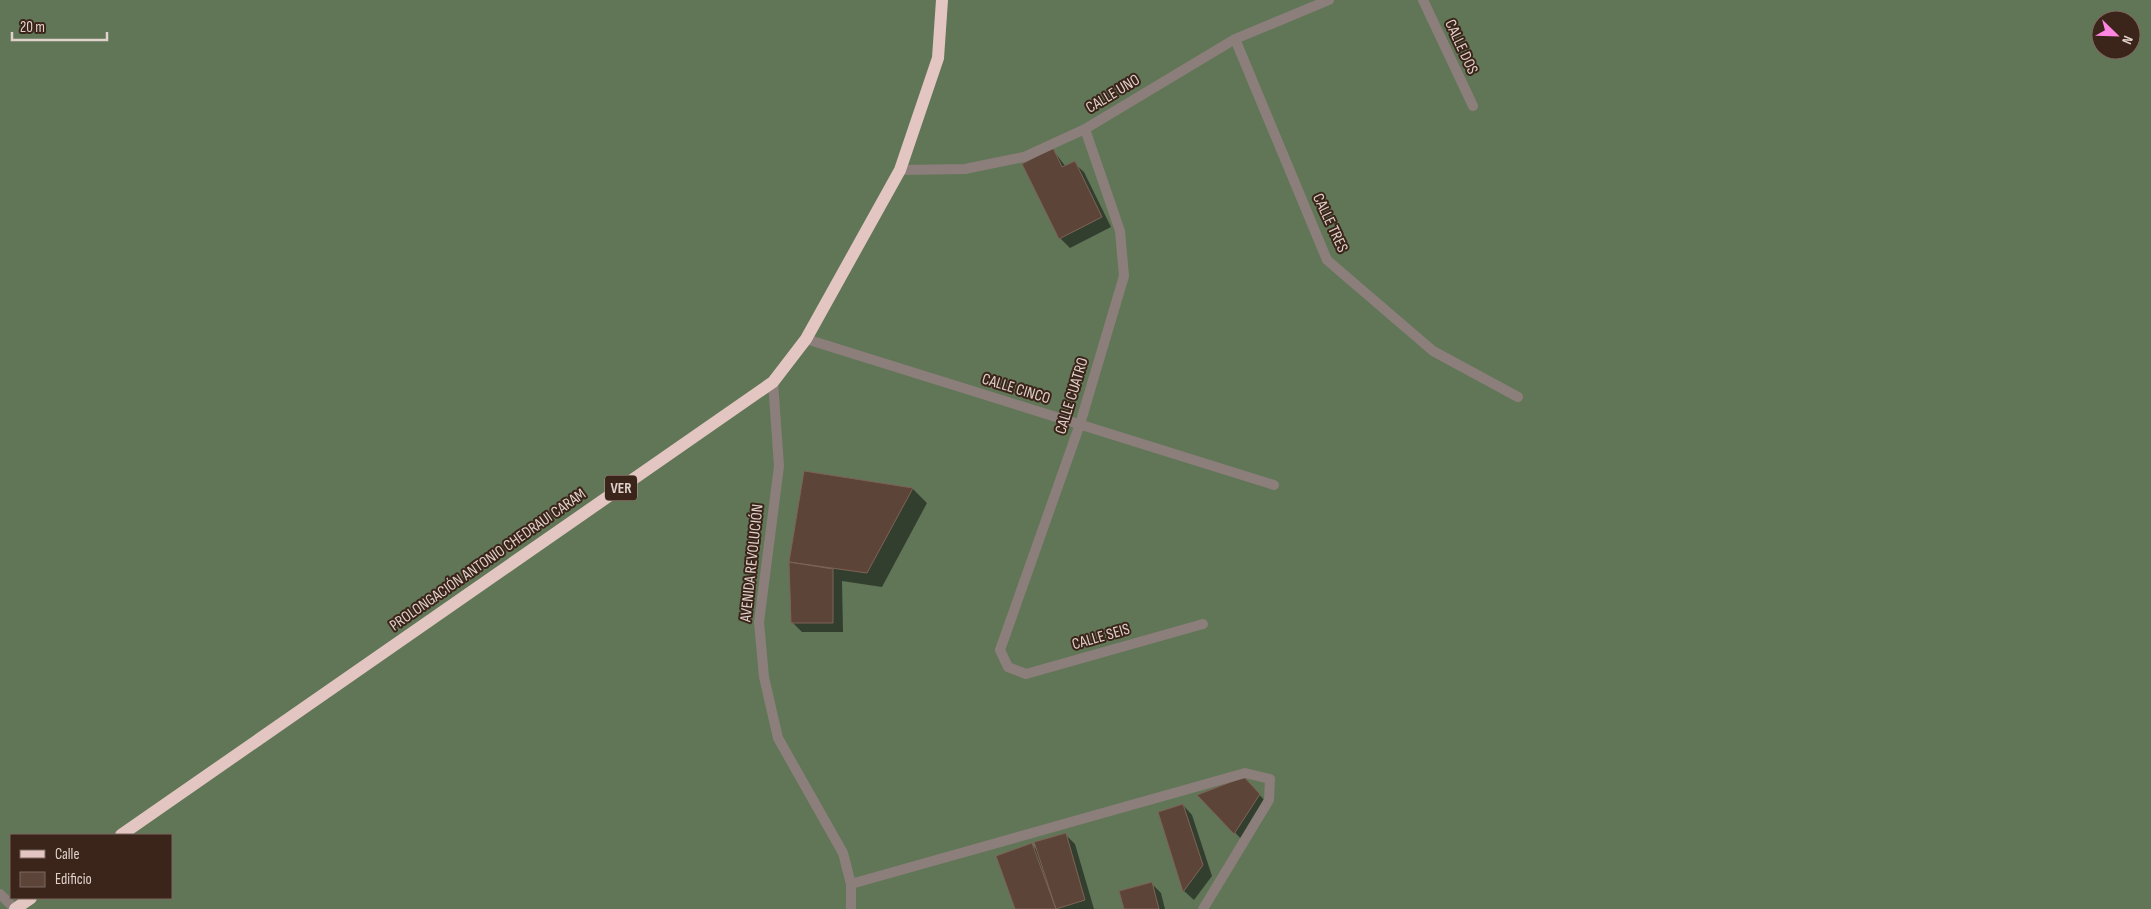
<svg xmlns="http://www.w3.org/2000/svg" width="2151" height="909" font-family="'Sofia Sans Condensed',sans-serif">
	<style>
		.forest { fill: #607657; fill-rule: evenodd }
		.shadow { fill: #0007 }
		.building { fill: #5d4438; stroke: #7e6357 }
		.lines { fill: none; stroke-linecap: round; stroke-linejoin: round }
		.minor { stroke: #8c7e7b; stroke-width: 10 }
		.primary { stroke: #e3c6c1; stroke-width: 12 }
		.labels { text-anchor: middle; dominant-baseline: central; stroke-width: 4; stroke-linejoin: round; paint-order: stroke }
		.shield { fill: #3b241a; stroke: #ae9d95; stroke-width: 1 }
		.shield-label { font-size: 15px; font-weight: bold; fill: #e0d1ca }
		.street-label { font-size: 16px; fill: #e0d1ca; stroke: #3b241a }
	</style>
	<rect width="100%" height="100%" fill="#462e23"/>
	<!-- forest -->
	<path class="forest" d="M 0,0 L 2151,0 L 2151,909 L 0,909 ZM 2101,20 L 2131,20 L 2131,50 L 2101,50 ZM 11,835 L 171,835 L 171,898 L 11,898 Z"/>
	<!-- shadow -->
	<path class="shadow" d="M 1053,150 L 1066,167 L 1074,163 L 1084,172 L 1111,227 L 1070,248 L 1060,238 Z
		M 805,472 L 913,489 L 927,503 L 882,587 L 842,581 L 843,632 L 802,632 L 792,622 L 791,562 Z
		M 1253,788 L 1269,805 L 1245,843 L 1199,795 Z
		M 1183,805 L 1192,815 L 1212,876 L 1194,900 L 1184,891 L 1159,813 Z
		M 1065,834 L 1075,844 L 1094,909 L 1017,909 L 1031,844 L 1038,851 Z
		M 1152,884 L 1161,893 L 1165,909 L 1125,909 Z"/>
	<!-- building -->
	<path class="building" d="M 1053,148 L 1062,167 L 1075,161 L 1102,217 L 1059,239 L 1022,164 Z
		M 804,471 L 913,488 L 867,573 L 789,562 Z
		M 789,562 L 833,569 L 833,623 L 791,623 Z
		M 1244,777 L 1260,794 L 1234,834 L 1197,795 Z
		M 1183,804 L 1203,865 L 1183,892 L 1158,812 Z
		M 1066,833 L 1085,900 L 1056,909 L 1034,842 Z
		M 1032,843 L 1056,909 L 1015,909 L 996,856 Z
		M 1152,882 L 1159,909 L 1124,909 L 1119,891 Z"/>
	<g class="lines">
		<!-- minor -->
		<path class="minor" d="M 1423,0 L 1473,106
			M 1235,39 L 1327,260 L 1433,351 L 1518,397
			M 1085,129 L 1120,231 L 1124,276 L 1080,424 L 1000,650 L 1008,667 L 1026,674 L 1203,624
			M 900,170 L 965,169 L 1024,157 L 1085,129 L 1235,39 L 1329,0
			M 806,339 L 1274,485
			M 773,382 L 779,466 L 759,622 L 764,677 L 778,738 L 843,853 L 851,884 L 851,909
			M 851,884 L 1245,773 L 1270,779 L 1269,800 L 1203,909
			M 0,894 L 15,909"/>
		<!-- primary -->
		<path class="primary" d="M 121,835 L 773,382 L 806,339 L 900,170 L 938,58 L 942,0
			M 15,909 L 31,898"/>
	</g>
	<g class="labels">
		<!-- shield labels -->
		<rect class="shield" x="605" y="475.5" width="32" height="25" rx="4"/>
		<g class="shield-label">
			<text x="621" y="488">VER</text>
		</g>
		<!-- street labels -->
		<g class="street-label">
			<text transform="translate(1461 47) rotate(65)">CALLE DOS</text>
			<text transform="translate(1113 94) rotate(-31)">CALLE UNO</text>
			<text transform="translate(1330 223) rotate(65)">CALLE TRES</text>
			<text transform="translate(1016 389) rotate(17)">CALLE CINCO</text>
			<text transform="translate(1072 396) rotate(-73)">CALLE CUATRO</text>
			<text transform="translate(488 560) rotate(-35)">PROLONGACIÓN ANTONIO CHEDRAUI CARAM</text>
			<text transform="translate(752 563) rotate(-84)">AVENIDA REVOLUCIÓN</text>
			<text transform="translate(1101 637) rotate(-16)">CALLE SEIS</text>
		</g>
	</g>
	<!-- legend -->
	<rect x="10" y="834" width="162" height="65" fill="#3b241a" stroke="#7d6960"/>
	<rect x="20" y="850" width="25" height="8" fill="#e3c6c1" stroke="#7d6960"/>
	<text x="55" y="859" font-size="15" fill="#e0d1ca">Calle</text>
	<rect x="20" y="872" width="25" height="15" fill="#5d4438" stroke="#7d6960"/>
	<text x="55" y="884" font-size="15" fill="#e0d1ca">Edificio</text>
	<!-- north arrow -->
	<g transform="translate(2116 35) rotate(113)"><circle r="24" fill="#3b241a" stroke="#7d6960"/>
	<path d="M0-4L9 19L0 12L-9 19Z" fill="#fe86e0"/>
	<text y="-8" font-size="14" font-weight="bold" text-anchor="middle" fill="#e0d1ca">N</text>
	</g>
	<!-- scale -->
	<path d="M12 32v8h95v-8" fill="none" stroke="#e0d1ca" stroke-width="2.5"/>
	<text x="20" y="32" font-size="15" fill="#e0d1ca" stroke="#3b241a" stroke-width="4" paint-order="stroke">20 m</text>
</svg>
